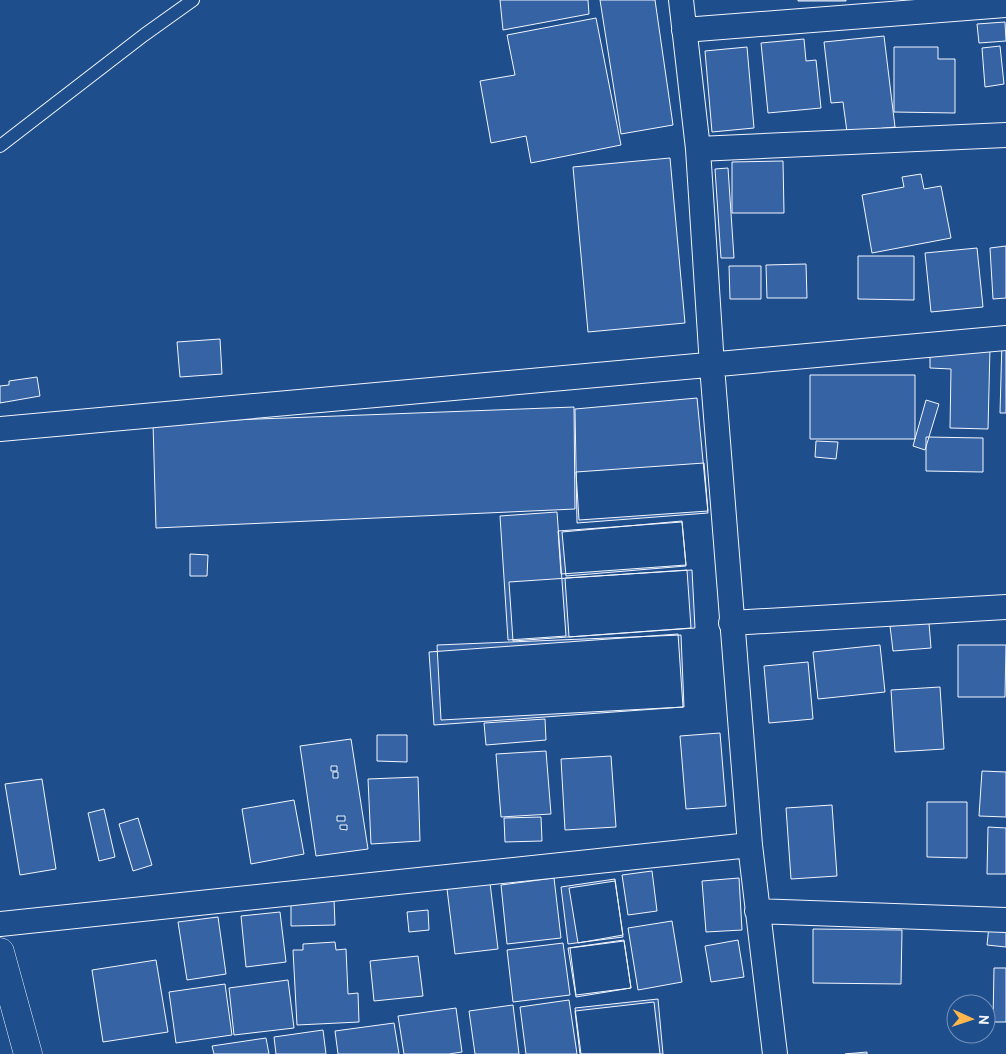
<svg xmlns="http://www.w3.org/2000/svg" width="1006" height="1054" font-family="Overpass,sans-serif">
	<style>
		.building { fill: #3563a3; stroke: #f2f6ff; fill-rule: evenodd }
		.lines { fill: none; stroke-linecap: round; stroke-linejoin: round }
		.lane-casing { stroke: #f2f6ff; stroke-width: 14 }
		.street-casing { stroke: #f2f6ff; stroke-width: 26 }
		.secondary-casing { stroke: #f2f6ff; stroke-width: 29 }
		.lane { stroke: #1f4e8c; stroke-width: 12 }
		.street { stroke: #1f4e8c; stroke-width: 24 }
		.secondary { stroke: #1f4e8c; stroke-width: 28 }
	</style>
	<rect width="100%" height="100%" fill="#1f4e8c"/>
	<!-- building -->
	<path class="building" d="M 500,0 L 588,0 L 589,14 L 503,30 Z
		M 600,0 L 655,0 L 673,125 L 621,134 Z
		M 798,0 L 846,0 L 846,1 L 798,1 Z
		M 596,18 L 621,145 L 531,163 L 526,136 L 491,143 L 480,81 L 515,75 L 507,35 Z
		M 1005,22 L 1006,41 L 979,43 L 977,24 Z
		M 884,36 L 895,127 L 847,132 L 843,102 L 831,103 L 824,42 Z
		M 804,39 L 806,61 L 816,60 L 821,108 L 768,113 L 761,43 Z
		M 1000,46 L 1004,84 L 985,87 L 982,48 Z
		M 747,47 L 754,128 L 712,132 L 705,51 Z
		M 894,47 L 938,47 L 938,59 L 955,59 L 955,113 L 894,112 Z
		M 670,158 L 685,323 L 588,332 L 573,167 Z
		M 783,161 L 784,213 L 732,213 L 732,162 Z
		M 728,168 L 734,258 L 721,258 L 715,169 Z
		M 921,174 L 924,189 L 941,186 L 951,238 L 872,253 L 862,195 L 904,187 L 902,177 Z
		M 1006,246 L 1006,298 L 993,299 L 990,248 Z
		M 977,248 L 983,307 L 931,312 L 925,253 Z
		M 858,256 L 914,256 L 914,300 L 858,299 Z
		M 806,264 L 807,298 L 767,298 L 766,265 Z
		M 729,266 L 761,266 L 761,299 L 730,299 Z
		M 220,339 L 222,374 L 180,377 L 177,342 Z
		M 1002,340 L 1006,340 L 1006,413 L 1000,413 Z
		M 930,345 L 990,347 L 988,429 L 950,428 L 951,369 L 930,368 Z
		M 810,375 L 915,375 L 915,439 L 810,439 Z
		M 37,377 L 40,396 L 0,403 L 0,386 L 9,385 L 9,381 Z
		M 697,398 L 708,513 L 577,523 L 575,409 Z
		M 926,400 L 939,404 L 925,450 L 913,446 Z
		M 574,407 L 575,509 L 156,528 L 153,423 Z
		M 926,437 L 983,438 L 983,472 L 926,471 Z
		M 816,441 L 838,442 L 836,459 L 815,457 Z
		M 704,463 L 708,511 L 579,520 L 576,472 Z
		M 557,512 L 566,636 L 508,640 L 500,516 Z
		M 682,521 L 686,566 L 566,576 L 562,532 Z
		M 682,522 L 686,565 L 561,574 L 558,531 Z
		M 190,554 L 208,555 L 207,576 L 190,576 Z
		M 687,570 L 691,628 L 513,641 L 509,582 Z
		M 692,570 L 695,628 L 569,637 L 565,578 Z
		M 929,623 L 931,648 L 893,651 L 890,626 Z
		M 678,634 L 683,707 L 434,725 L 429,652 Z
		M 681,635 L 684,707 L 441,720 L 437,645 Z
		M 880,645 L 885,692 L 818,699 L 813,652 Z
		M 958,645 L 1006,645 L 1005,697 L 958,697 Z
		M 808,662 L 813,719 L 769,723 L 764,666 Z
		M 940,687 L 944,749 L 895,752 L 891,690 Z
		M 545,719 L 546,740 L 486,745 L 484,723 Z
		M 720,733 L 726,806 L 686,809 L 680,736 Z
		M 377,735 L 407,735 L 407,762 L 377,761 Z
		M 351,739 L 368,849 L 316,856 L 300,746 ZM 331,766 L 337,766 L 337,771 L 331,771 ZM 333,772 L 338,772 L 338,778 L 333,778 ZM 337,816 L 345,816 L 345,821 L 337,821 ZM 340,825 L 347,825 L 347,830 L 340,829 Z
		M 546,751 L 551,814 L 501,817 L 496,754 Z
		M 611,756 L 616,827 L 565,830 L 561,759 Z
		M 982,771 L 1006,772 L 1006,817 L 979,816 Z
		M 418,777 L 420,841 L 371,844 L 368,779 Z
		M 42,779 L 56,869 L 20,875 L 5,784 Z
		M 294,800 L 304,854 L 251,864 L 242,809 Z
		M 927,802 L 967,802 L 967,858 L 927,857 Z
		M 832,805 L 837,876 L 791,879 L 786,808 Z
		M 104,809 L 115,857 L 99,861 L 88,813 Z
		M 541,817 L 542,841 L 505,842 L 504,818 Z
		M 138,818 L 152,865 L 133,871 L 119,824 Z
		M 988,827 L 1006,828 L 1006,874 L 987,874 Z
		M 652,871 L 657,911 L 628,915 L 622,875 Z
		M 554,878 L 561,938 L 507,944 L 501,885 Z
		M 739,878 L 742,930 L 706,932 L 702,881 Z
		M 615,879 L 623,937 L 568,944 L 561,887 Z
		M 615,881 L 623,935 L 578,943 L 569,888 Z
		M 490,883 L 498,949 L 455,954 L 447,889 Z
		M 334,899 L 335,925 L 291,926 L 291,900 Z
		M 428,910 L 429,930 L 409,932 L 407,912 Z
		M 280,912 L 286,962 L 246,967 L 241,916 Z
		M 218,917 L 226,974 L 187,980 L 178,922 Z
		M 672,921 L 682,982 L 638,990 L 628,928 Z
		M 989,926 L 1006,927 L 1006,947 L 987,945 Z
		M 813,929 L 902,930 L 901,984 L 813,983 Z
		M 624,940 L 631,988 L 576,997 L 568,948 Z
		M 738,940 L 744,977 L 711,982 L 705,946 Z
		M 624,941 L 631,988 L 576,995 L 570,948 Z
		M 335,942 L 336,950 L 346,949 L 348,994 L 358,993 L 359,1022 L 297,1025 L 293,950 L 303,950 L 303,944 Z
		M 563,943 L 570,995 L 513,1002 L 507,950 Z
		M 418,956 L 423,996 L 374,1001 L 370,961 Z
		M 156,960 L 168,1032 L 103,1042 L 92,970 Z
		M 994,968 L 1006,968 L 1006,1022 L 993,1022 Z
		M 288,980 L 294,1028 L 234,1035 L 229,988 Z
		M 225,984 L 232,1035 L 176,1043 L 169,992 Z
		M 658,999 L 663,1054 L 581,1054 L 575,1008 Z
		M 569,1000 L 577,1054 L 526,1054 L 520,1007 Z
		M 654,1002 L 660,1054 L 580,1054 L 575,1011 Z
		M 513,1005 L 519,1054 L 475,1054 L 469,1011 Z
		M 456,1008 L 462,1052 L 449,1054 L 404,1054 L 398,1016 Z
		M 394,1023 L 399,1054 L 338,1054 L 335,1031 Z
		M 323,1030 L 326,1054 L 276,1054 L 274,1037 Z
		M 266,1038 L 269,1054 L 214,1054 L 212,1046 Z
		M 867,1052 L 867,1054 L 845,1054 Z"/>
	<g class="lines">
		<defs>
			<path id="lane" d="M 0,146 L 144,35 L 193,0"/>
			<path id="street" d="M 681,0 L 698,149 L 712,366 L 750,845 L 775,1054
				M 684,30 L 1006,5
				M 698,149 L 1006,135
				M 0,429 L 1006,338
				M 731,623 L 1006,607
				M 757,911 L 1006,920
				M 0,924 L 750,845"/>
			<path id="secondary" d="M 0,952 L 28,1054"/>
		</defs>
		<!-- lane casing -->
		<use href="#lane" class="lane-casing"/>
		<!-- street casing -->
		<use href="#street" class="street-casing"/>
		<!-- secondary casing -->
		<use href="#secondary" class="secondary-casing"/>
		<!-- lane -->
		<use href="#lane" class="lane"/>
		<!-- street -->
		<use href="#street" class="street"/>
		<!-- secondary -->
		<use href="#secondary" class="secondary"/>
	</g>
	<!-- north arrow -->
	<g transform="translate(971 1019) rotate(93)"><circle r="24" fill="#1f4e8c" stroke="#7391ba"/>
	<path d="M0-4L9 19L0 12L-9 19Z" fill="#ffb74d"/>
	<text y="-8" font-size="14" font-weight="bold" text-anchor="middle" fill="#f2f6ff">N</text>
	</g>
</svg>
